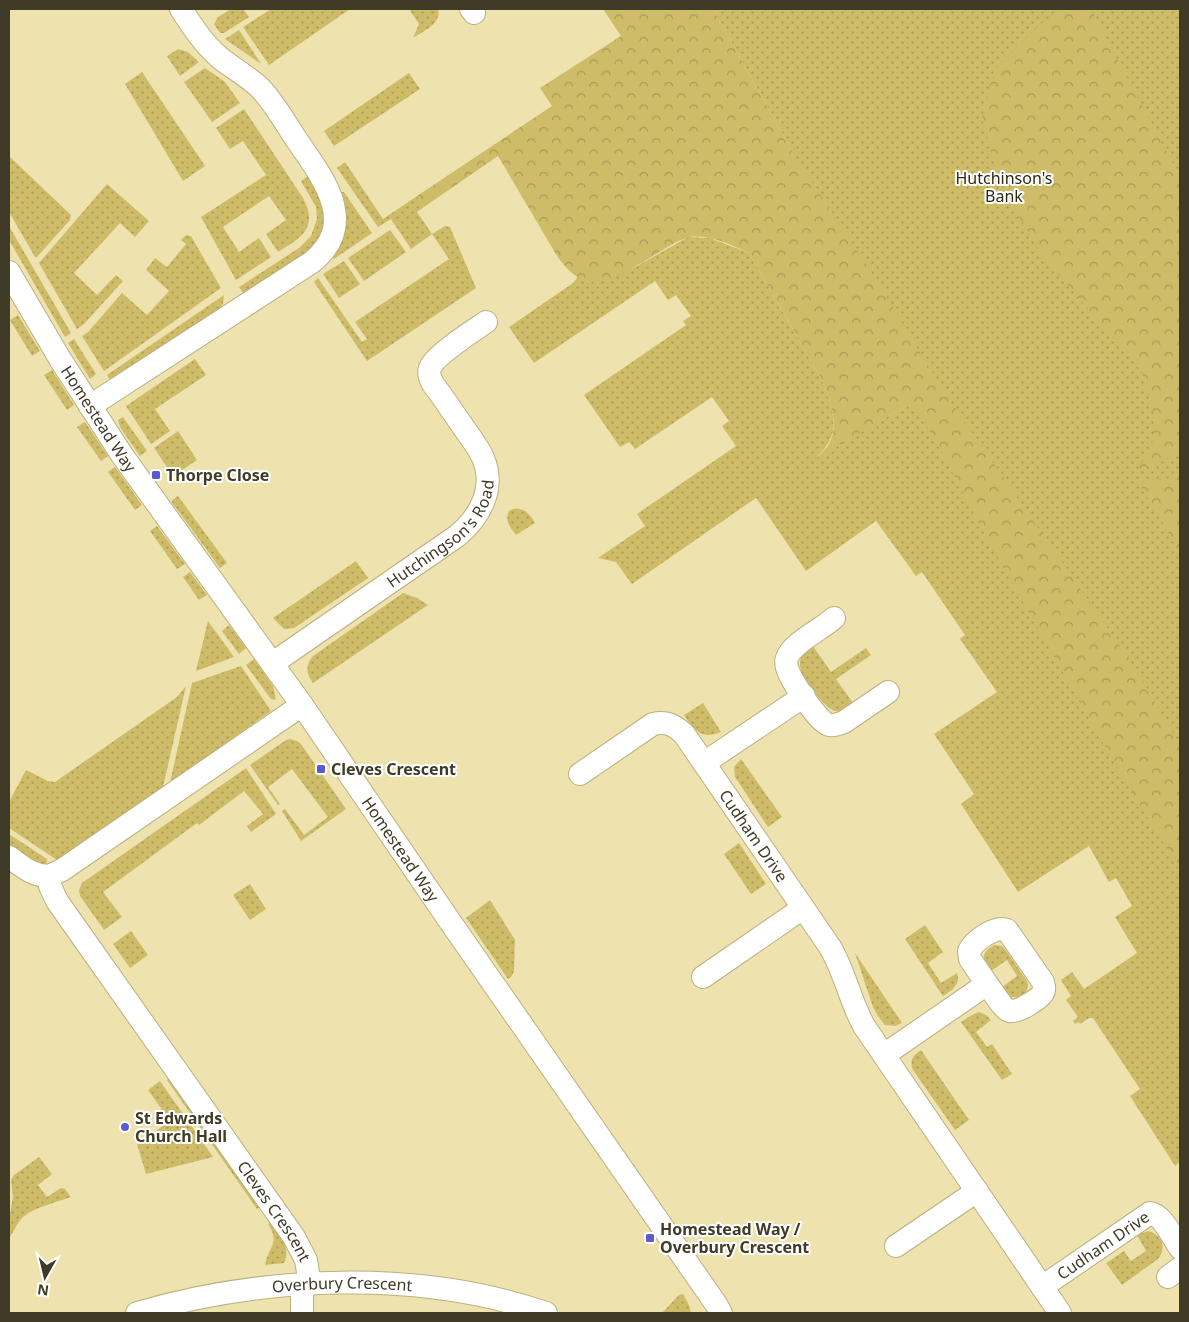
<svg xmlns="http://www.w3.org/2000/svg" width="1189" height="1322" font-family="'Noto Sans',sans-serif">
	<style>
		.grass { fill: url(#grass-dots) }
		.forest { fill: url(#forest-crowns) }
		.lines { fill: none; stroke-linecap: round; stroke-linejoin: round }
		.street-casing { stroke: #bbb07e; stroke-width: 24 }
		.street { stroke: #fff; stroke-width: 22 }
		.poi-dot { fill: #585cd3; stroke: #fff; stroke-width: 2 }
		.labels { text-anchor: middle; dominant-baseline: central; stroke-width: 4; stroke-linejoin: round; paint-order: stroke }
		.park-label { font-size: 16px; fill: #2e2913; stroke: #fff }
		.street-label { font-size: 16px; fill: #3f3b26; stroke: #fff }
		.poi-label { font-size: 16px; font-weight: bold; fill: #3f3b26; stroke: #fff; text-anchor: start }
	</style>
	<defs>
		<pattern id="grass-dots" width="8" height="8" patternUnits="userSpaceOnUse" patternTransform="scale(1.25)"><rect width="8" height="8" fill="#cfbc68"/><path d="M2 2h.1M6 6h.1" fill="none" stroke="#a99a55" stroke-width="1.8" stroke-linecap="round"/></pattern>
		<pattern id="forest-crowns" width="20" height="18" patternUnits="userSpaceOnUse" patternTransform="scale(1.25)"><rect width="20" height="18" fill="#cfbc68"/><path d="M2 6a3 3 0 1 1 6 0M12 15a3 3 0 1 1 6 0" fill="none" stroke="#a99a55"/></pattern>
	</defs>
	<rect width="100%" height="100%" fill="#eee3af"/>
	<!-- grass -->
	<path class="grass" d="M 231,9 L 243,9 L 249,17 L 224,33 L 220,33 L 214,24 L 218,17 Z
		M 271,9 L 350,9 L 269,65 L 243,27 Z
		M 409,9 L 438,9 C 442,24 423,31 413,38 L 419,24 Z
		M 713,9 L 1180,9 L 1180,1162 L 1175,1166 L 1130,1096 L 1140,1089 L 1093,1018 L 1089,1018 L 1080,1024 L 1079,1022 L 1075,1024 L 1073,1021 L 1078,1017 L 1066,1000 L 1071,996 L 1061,980 L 1072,972 L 1084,989 L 1137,953 L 1115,917 L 1132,906 L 1116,878 L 1109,882 L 1089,846 L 1018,892 L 961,804 L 974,794 L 934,734 L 997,692 L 960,639 L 965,635 L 922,572 L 916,576 L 876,521 L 806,571 L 756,498 L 632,584 L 616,562 L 598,558 L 645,526 L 637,514 L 736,446 L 722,426 L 729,421 L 712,397 L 635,449 L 629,442 L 620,447 L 584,395 L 686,325 L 683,321 L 691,316 L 676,295 L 668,300 L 655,281 L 534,363 L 509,327 L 573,283 L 578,277 L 589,282 L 602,281 L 637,266 L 688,237 L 710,238 L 749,253 L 821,378 C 829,396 841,426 827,445 C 824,450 820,453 817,457 L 910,404 L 792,151 Z
		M 239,30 L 261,64 L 225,39 Z
		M 178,49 L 188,52 L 199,62 L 180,76 L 167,56 Z
		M 205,68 L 225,82 L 240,103 L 212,122 L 184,82 Z
		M 142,72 L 205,166 L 183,181 L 125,84 Z
		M 409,73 L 420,89 L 334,146 L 324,131 Z
		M 244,109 L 303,198 C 319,228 301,238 278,252 L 266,234 L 286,220 L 269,196 L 223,227 L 239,252 L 259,238 L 271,257 L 236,280 L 201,217 L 266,175 L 243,141 L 230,149 L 216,128 Z
		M 9,156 L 71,215 L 70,220 L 37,257 L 35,257 L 9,212 Z
		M 345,162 L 383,219 L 417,196 L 424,207 L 417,212 L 432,234 L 445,226 L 450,227 L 476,288 L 367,361 L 314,282 L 318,278 L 362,342 L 367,339 L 355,322 L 449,259 L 432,234 L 411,249 L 391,219 L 378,227 L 337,168 Z
		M 310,175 L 325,207 L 323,233 L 313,246 L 303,255 L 244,294 L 239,287 L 299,248 L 311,236 L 317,219 L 316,207 L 301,181 Z
		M 107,184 L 149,221 L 135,237 L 120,223 L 74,273 L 97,295 L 116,275 L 123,281 L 84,324 L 77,329 L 39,263 Z
		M 342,192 L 344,192 L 372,233 L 334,259 L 332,257 C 346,233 350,220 342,192 Z
		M 9,226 L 71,333 L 65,337 L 9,240 Z
		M 390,230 L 406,252 L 364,281 L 348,258 Z
		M 186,235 L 191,236 L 221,288 L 104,371 L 82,336 L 88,332 L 122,293 L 147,315 L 169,291 L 146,270 L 155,258 L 167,267 L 186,244 L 181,240 Z
		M 344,261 L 360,284 L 339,298 L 323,274 Z
		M 224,295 L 223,303 L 221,307 L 115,378 L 110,380 L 107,375 Z
		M 18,315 L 40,351 L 32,356 L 10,320 Z
		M 74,339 L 96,374 L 90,379 L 68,343 Z
		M 195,359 L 206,375 L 155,409 L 170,431 L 151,444 L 126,406 Z
		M 52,370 L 74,405 L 67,410 L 44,375 Z
		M 123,417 L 147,451 L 140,456 L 120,427 L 118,420 Z
		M 85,422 L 108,456 L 101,461 L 77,427 Z
		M 178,431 L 197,460 L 173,476 L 154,448 Z
		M 115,467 L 142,505 L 135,510 L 108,472 Z
		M 178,496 L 227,563 L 220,568 L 171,501 Z
		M 513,509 C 525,508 529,513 535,523 L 516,535 C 511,528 504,521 509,511 Z
		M 157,526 L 185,564 L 177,569 L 150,531 Z
		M 356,561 L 368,578 L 294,628 L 284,629 L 273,618 Z
		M 190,572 L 207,595 L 199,600 L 183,577 Z
		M 403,593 L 417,598 L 428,605 L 313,683 C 306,673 305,666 313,656 Z
		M 208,621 L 234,657 L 196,671 Z
		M 229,625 L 246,648 L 239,654 L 222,631 Z
		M 813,646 L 831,672 L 866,648 L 871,655 L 836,679 L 853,703 C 847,707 842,712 835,711 C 826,710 803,679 801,670 C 799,664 800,660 802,654 Z
		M 254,659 L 273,686 L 276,700 L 271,699 L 246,665 Z
		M 241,666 L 271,711 L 170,783 L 192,683 Z
		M 186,686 L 163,787 L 57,860 L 9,828 L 9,802 L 26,770 L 48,781 L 55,782 L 177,697 Z
		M 703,703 L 721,732 C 701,740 695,731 684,715 Z
		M 290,739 L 297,741 L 301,744 L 346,809 L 301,841 L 282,811 L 285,809 L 304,835 L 328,817 L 292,769 L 268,787 L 280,804 L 278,805 L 250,765 L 286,740 Z
		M 741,759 L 782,817 L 768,827 L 735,777 L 734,767 Z
		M 246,768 L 276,814 L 251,832 L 247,826 L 263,814 L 244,791 L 199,825 L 197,823 L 103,892 L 122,917 L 104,930 L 80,896 L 79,890 L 82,883 Z
		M 9,834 L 47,859 L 46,866 L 41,866 L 9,846 Z
		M 739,843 L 766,884 L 751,894 L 724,854 Z
		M 250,884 L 266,909 L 250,920 L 233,895 Z
		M 490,900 L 515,940 L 514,971 L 511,977 L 508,979 L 466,918 Z
		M 925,925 L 943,952 L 928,963 L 941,983 L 957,973 C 961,985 952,990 943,996 L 905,939 Z
		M 131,931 L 148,955 L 130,968 L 113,944 Z
		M 994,945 L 1002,946 L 1005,949 L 1027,981 L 1028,985 L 1026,993 L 1018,998 L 1007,996 L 1002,987 L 1017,976 L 1007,960 L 991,971 C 982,958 980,954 994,945 Z
		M 855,953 L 902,1023 L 895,1026 L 885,1025 L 878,1016 L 873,1007 Z
		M 979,1012 L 986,1015 L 991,1020 L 976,1032 L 987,1047 L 992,1044 L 1012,1074 L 1002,1080 L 961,1022 L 972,1015 Z
		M 921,1050 L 969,1120 L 955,1130 L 913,1070 C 909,1059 913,1056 921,1050 Z
		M 169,1078 L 260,1207 L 257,1209 L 167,1080 Z
		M 160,1081 L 213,1157 L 146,1174 L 137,1144 L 170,1121 L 148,1090 Z
		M 39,1157 L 52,1174 L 38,1185 L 47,1197 L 61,1188 L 65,1189 L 71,1197 C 57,1202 32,1208 22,1218 C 17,1223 14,1232 9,1238 L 9,1219 L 13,1197 L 11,1180 L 14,1175 Z
		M 270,1223 C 279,1235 292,1247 284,1263 L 265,1265 C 268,1246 281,1244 268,1224 Z
		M 1148,1231 C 1162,1235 1167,1247 1158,1259 L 1122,1285 L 1106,1263 L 1124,1251 L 1131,1261 L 1146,1251 L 1137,1235 Z
		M 683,1294 L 689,1305 L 691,1313 L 662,1313 L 679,1295 Z"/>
	<!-- forest -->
	<path class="forest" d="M 603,9 L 713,9 L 792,151 L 875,278 L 942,389 L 1133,665 L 1180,745 L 1180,870 L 1116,766 L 991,546 L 937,443 L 914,407 L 910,404 L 815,459 C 820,454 826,449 829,444 C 840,423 829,397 821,378 L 749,253 C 732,245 705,232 686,238 C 661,247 615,286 589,282 C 575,279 565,267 557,256 L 498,156 L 424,207 L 417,196 L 552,106 L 540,88 L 621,36 Z
		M 1059,9 L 1091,9 L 1180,177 L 1180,451 L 1164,460 L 1137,470 L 1152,448 L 1154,415 L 1142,372 L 1042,255 L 1000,185 L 982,118 L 994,70 L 1035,29 Z
		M 1180,471 L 1180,552 L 1138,481 L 1172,478 Z"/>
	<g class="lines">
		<defs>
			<g id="street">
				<path d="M 471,9 L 474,13"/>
				<path id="s1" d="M 9,272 L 60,359 L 122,455 L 302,705 L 449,920 L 716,1304 L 721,1313"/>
				<path d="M 90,406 L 312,262 C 360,223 322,177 296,139 C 285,122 275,104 261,89 C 248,76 232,68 219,57 C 203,43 192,26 181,9"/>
				<path d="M 834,618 C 822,629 792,643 787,658 C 785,662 787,669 789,673 C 794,684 818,722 829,725 C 834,726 839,724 844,722 L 888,692"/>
				<path id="s2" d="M 273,663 L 457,536 C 480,517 496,488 483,458 C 478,446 469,436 462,425 C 452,411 443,397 433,384 C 430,378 428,374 430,368 C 435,355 473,331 486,322"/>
				<path id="s3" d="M 302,705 L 62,870 L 49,876 L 50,886 L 57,901 L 294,1237 L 306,1260 L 310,1284"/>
				<path d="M 704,763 L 804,696"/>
				<path id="s4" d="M 580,774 L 653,724 C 667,721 674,725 684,734 L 830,947 C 845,972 850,1001 864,1026 L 1060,1313"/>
				<path d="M 9,857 C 22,866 32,876 49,876"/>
				<path d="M 703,977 L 803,908"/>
				<path d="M 884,1055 L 987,984 C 992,990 1003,1009 1009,1011 C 1016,1014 1039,999 1043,993 C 1045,990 1044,986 1043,982 L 1007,930 C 995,925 974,941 969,951 L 970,959 L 987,984"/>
				<path d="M 896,1246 L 977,1191"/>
				<path d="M 1168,1277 L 1180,1268"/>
				<path d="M 302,1285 L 302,1313"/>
				<path id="s5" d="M 1042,1287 L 1150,1213 C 1162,1214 1173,1238 1180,1248"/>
				<path id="s6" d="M 137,1313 C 265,1276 418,1269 546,1313"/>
			</g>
		</defs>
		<!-- street casing -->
		<use href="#street" class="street-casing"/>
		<!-- street -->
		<use href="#street" class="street"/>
	</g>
	<!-- markers -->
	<g class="poi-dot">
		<rect x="151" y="470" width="10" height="10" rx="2.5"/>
		<rect x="316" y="764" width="10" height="10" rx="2.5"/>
		<circle cx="125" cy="1127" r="5"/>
		<rect x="645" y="1233" width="10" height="10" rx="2.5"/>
	</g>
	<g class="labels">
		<!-- park labels -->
		<g class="park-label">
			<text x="1004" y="178">Hutchinson's<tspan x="1004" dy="18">Bank</tspan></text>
		</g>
		<!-- street labels -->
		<g class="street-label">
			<text stroke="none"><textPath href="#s1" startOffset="172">Homestead Way</textPath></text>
			<text stroke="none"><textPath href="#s2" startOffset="215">Hutchingson's Road</textPath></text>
			<text stroke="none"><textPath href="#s4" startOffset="246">Cudham Drive</textPath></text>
			<text stroke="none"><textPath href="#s1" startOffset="698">Homestead Way</textPath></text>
			<text stroke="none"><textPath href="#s3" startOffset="711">Cleves Crescent</textPath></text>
			<text stroke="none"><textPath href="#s5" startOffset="74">Cudham Drive</textPath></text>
			<text stroke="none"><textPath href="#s6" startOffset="208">Overbury Crescent</textPath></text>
		</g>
		<!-- poi labels -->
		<g class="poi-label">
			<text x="166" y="475">Thorpe Close</text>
			<text x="331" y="769">Cleves Crescent</text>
			<text x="135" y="1118">St Edwards<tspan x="135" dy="18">Church Hall</tspan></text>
			<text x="660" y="1229">Homestead Way /<tspan x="660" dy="18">Overbury Crescent</tspan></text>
		</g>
	</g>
	<!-- border -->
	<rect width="1189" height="1322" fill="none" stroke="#3f3b26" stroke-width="20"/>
	<!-- north arrow -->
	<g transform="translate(45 1277) rotate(188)" stroke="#ffffff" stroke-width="4" paint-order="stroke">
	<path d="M0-4L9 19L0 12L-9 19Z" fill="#3f3b26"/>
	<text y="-8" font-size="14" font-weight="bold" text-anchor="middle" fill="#3f3b26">N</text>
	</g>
</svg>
